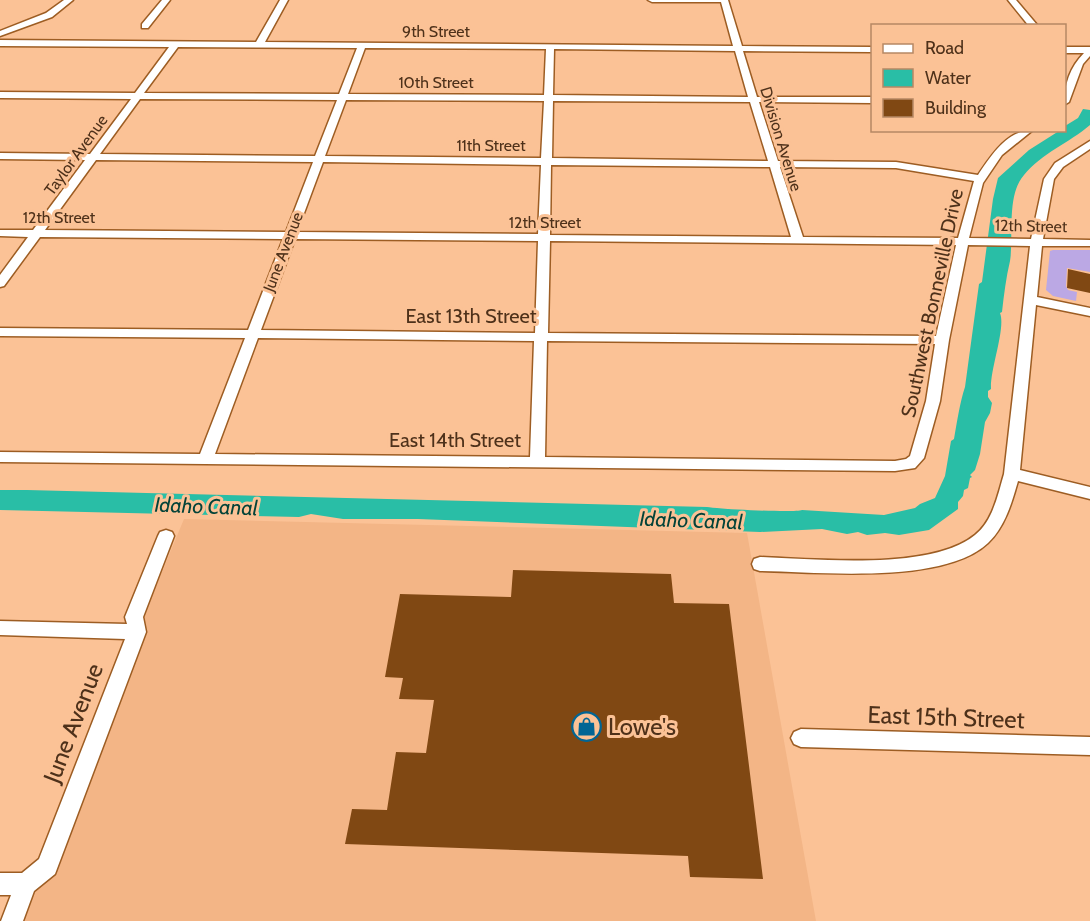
<svg xmlns="http://www.w3.org/2000/svg" width="1090" height="921" font-family="Cabin,sans-serif">
	<style>
		.built { fill: #f3b586 }
		.green { fill: #bba8e4 }
		.water { fill: #29bea6 }
		.building { fill: #804813 }
		.lines { fill: none; stroke-linecap: round; stroke-linejoin: round }
		.minor-casing { stroke: #9d5d23; stroke-width: 3 }
		.minor { fill: #fff; fill-rule: evenodd }
		.labels { text-anchor: middle; dominant-baseline: central; stroke-width: 6; stroke-linejoin: round; paint-order: stroke }
		.far-street-label { font-size: 16px; fill: #4e311a; stroke: #fbc296 }
		.street-label { font-size: 20px; fill: #4e311a; stroke: #fbc296 }
		.water-label { font-size: 21px; font-style: italic; fill: #034339; stroke: #fbc296 }
		.near-street-label { font-size: 24px; fill: #4e311a; stroke: #fbc296 }
		.near-poi-label { font-size: 24px; fill: #4e311a; stroke: #fbc296; text-anchor: start }
	</style>
	<rect width="100%" height="100%" fill="#fbc296"/>
	<!-- built -->
	<path class="built" d="M 184,519 L 747,533 L 816,921 L 14,921 L 47,866 L 137,632 Z"/>
	<!-- green -->
	<path class="green" d="M 1053,250 L 1090,250 L 1090,272 L 1067,268 L 1066,286 L 1068,290 L 1077,292 L 1076,301 L 1053,296 L 1046,290 L 1050,251 Z"/>
	<!-- water -->
	<path class="water" d="M 1083,109 L 1090,110 L 1090,125 C 1069,143 1042,153 1024,175 C 1006,195 1014,237 1010,261 C 1006,278 1004,294 1002,312 L 1000,313 C 1006,328 990,369 991,389 L 988,391 L 988,397 L 992,403 L 990,413 L 985,422 L 980,454 L 975,470 L 970,475 L 972,477 L 970,478 L 968,488 L 964,490 L 963,496 L 958,502 L 958,509 L 929,530 L 899,535 L 885,533 L 867,535 L 858,532 L 847,534 L 822,529 L 760,532 L 418,519 L 343,519 L 311,514 L 299,517 L 0,510 L 0,490 L 27,490 L 707,507 C 718,509 795,513 802,510 L 884,515 L 915,508 L 920,504 L 935,498 L 945,476 L 951,441 L 954,439 C 957,422 960,402 965,387 L 979,284 L 982,282 L 993,199 L 998,178 L 1029,150 L 1059,131 L 1064,130 L 1065,126 L 1078,118 Z"/>
	<!-- building -->
	<path class="building" d="M 1068,269 L 1090,274 L 1090,293 L 1067,288 Z
		M 513,570 L 671,574 L 674,603 L 729,604 L 763,879 L 690,877 L 688,856 L 345,844 L 352,809 L 387,810 L 396,752 L 426,753 L 434,700 L 399,699 L 403,678 L 385,677 L 400,594 L 511,597 Z"/>
	<g class="lines">
		<defs>
			<path id="minor" d="M 64,0 L 73,0 L 52,17 L 0,36 L 0,31 L 46,13 Z
				M 162,0 L 170,0 L 148,28 L 142,28 L 142,24 Z
				M 280,0 L 288,0 L 265,42 L 733,46 L 721,2 L 652,2 L 648,0 L 728,0 L 742,46 L 872,47 L 872,52 L 743,51 L 757,97 L 872,97 L 872,103 L 759,102 L 778,161 L 896,162 L 978,175 C 991,156 1007,130 1033,130 L 1002,155 L 983,183 L 969,238 L 1031,239 L 1044,179 L 1055,163 L 1090,141 L 1090,149 L 1063,167 L 1054,179 L 1043,239 L 1090,240 L 1090,246 L 1042,246 L 1037,297 L 1090,308 L 1090,316 L 1036,305 L 1020,470 L 1090,487 L 1090,499 L 1018,481 C 1012,502 1005,527 988,543 C 944,585 818,572 760,571 L 754,569 L 752,564 L 754,559 L 760,557 C 816,559 931,571 975,535 C 993,521 998,494 1004,474 L 1030,246 L 968,245 L 949,340 L 940,401 L 924,458 L 915,468 L 895,471 L 0,462 L 0,452 L 200,454 L 245,338 L 0,336 L 0,328 L 248,330 L 283,239 L 40,237 L 4,286 L 0,287 L 0,275 L 28,237 L 0,236 L 0,230 L 33,230 L 85,160 L 0,159 L 0,153 L 90,154 L 131,99 L 0,98 L 0,92 L 135,93 L 169,47 L 0,46 L 0,40 L 256,42 ZM 178,47 L 357,48 L 339,94 L 144,93 ZM 365,48 L 546,49 L 544,95 L 348,94 ZM 554,49 L 735,51 L 748,97 L 553,95 ZM 140,99 L 337,100 L 315,156 L 100,154 ZM 346,100 L 544,101 L 541,158 L 325,156 ZM 553,101 L 750,102 L 768,161 L 552,158 ZM 96,160 L 313,162 L 286,232 L 45,230 ZM 323,162 L 541,165 L 538,234 L 297,232 ZM 551,165 L 770,167 L 791,237 L 550,235 ZM 780,167 L 896,168 L 974,181 L 958,238 L 803,237 ZM 295,239 L 538,241 L 535,333 L 261,330 ZM 550,241 L 956,245 L 936,336 L 548,333 ZM 258,338 L 534,341 L 530,457 L 215,454 ZM 547,341 L 935,344 L 926,401 L 910,456 L 906,459 L 895,461 L 545,457 Z
				M 1008,0 L 1016,0 L 1038,26 L 1029,26 Z
				M 1064,47 L 1090,47 L 1090,56 L 1083,64 L 1069,102 L 1064,105 C 1064,85 1070,67 1084,53 L 1064,53 Z
				M 166,530 L 172,532 L 174,536 L 143,617 L 146,632 L 55,874 L 34,891 L 23,921 L 1,921 L 11,895 L 0,895 L 0,873 L 22,873 L 39,859 L 125,639 L 0,635 L 0,621 L 127,624 L 125,617 L 158,536 L 160,532 Z
				M 801,729 L 1090,737 L 1090,755 L 801,747 L 794,744 L 791,738 L 794,732 Z"/>
		</defs>
		<!-- minor casing -->
		<use href="#minor" class="minor-casing"/>
		<!-- minor -->
		<use href="#minor" class="minor"/>
	</g>
	<!-- icons -->
	<defs>
		<symbol id="shop-ring" viewBox="-11 -11 22 22"><circle r="9.5" fill="#fbc296" stroke="#016594" stroke-width="1.5"/><path d="M-5-2.5h2.3a2.7 3.5 0 0 1 5.4 0H5L5.5 6h-11ZM-1.5-2.5h3a1.5 2.3 0 0 0-3 0Z" fill="#016594"/></symbol>
	</defs>
	<g fill-rule="evenodd">
		<use href="#shop-ring" x="570" y="710" width="33" height="33"/>
	</g>
	<g class="labels">
		<!-- far-street labels -->
		<g class="far-street-label">
			<text x="436" y="31">9th Street</text>
			<text x="436" y="82">10th Street</text>
			<text transform="translate(781 139) rotate(73)">Division Avenue</text>
			<text x="491" y="145">11th Street</text>
			<text transform="translate(76 155) rotate(-54)">Taylor Avenue</text>
			<text x="59" y="217">12th Street</text>
			<text x="545" y="222">12th Street</text>
			<text transform="translate(1031 226) rotate(1)">12th Street</text>
			<text transform="translate(283 252) rotate(-69)">June Avenue</text>
		</g>
		<!-- street labels -->
		<g class="street-label">
			<text transform="translate(932 303) rotate(-78)">Southwest Bonneville Drive</text>
			<text x="471" y="316">East 13th Street</text>
			<text x="455" y="440">East 14th Street</text>
		</g>
		<!-- water labels -->
		<g class="water-label">
			<text transform="translate(206 506) rotate(2)">Idaho Canal</text>
			<text transform="translate(691 520) rotate(2)">Idaho Canal</text>
		</g>
		<!-- near-street labels -->
		<g class="near-street-label">
			<text transform="translate(946 717) rotate(2)">East 15th Street</text>
			<text transform="translate(73 723) rotate(-69)">June Avenue</text>
		</g>
		<!-- near-poi labels -->
		<g class="near-poi-label">
			<text x="608" y="726">Lowe's</text>
		</g>
	</g>
	<!-- legend -->
	<rect x="871" y="24" width="195" height="108" fill="#fbc296" stroke="#b68864" stroke-width="1.5"/>
	<rect x="883" y="44" width="30" height="9" fill="#ffffff" stroke="#b68864" stroke-width="1.5"/>
	<text x="925" y="54" font-size="18" fill="#4e311a">Road</text>
	<rect x="883" y="69" width="30" height="18" fill="#29bea6" stroke="#b68864" stroke-width="1.5"/>
	<text x="925" y="84" font-size="18" fill="#4e311a">Water</text>
	<rect x="883" y="99" width="30" height="18" fill="#804813" stroke="#b68864" stroke-width="1.5"/>
	<text x="925" y="114" font-size="18" fill="#4e311a">Building</text>
</svg>
